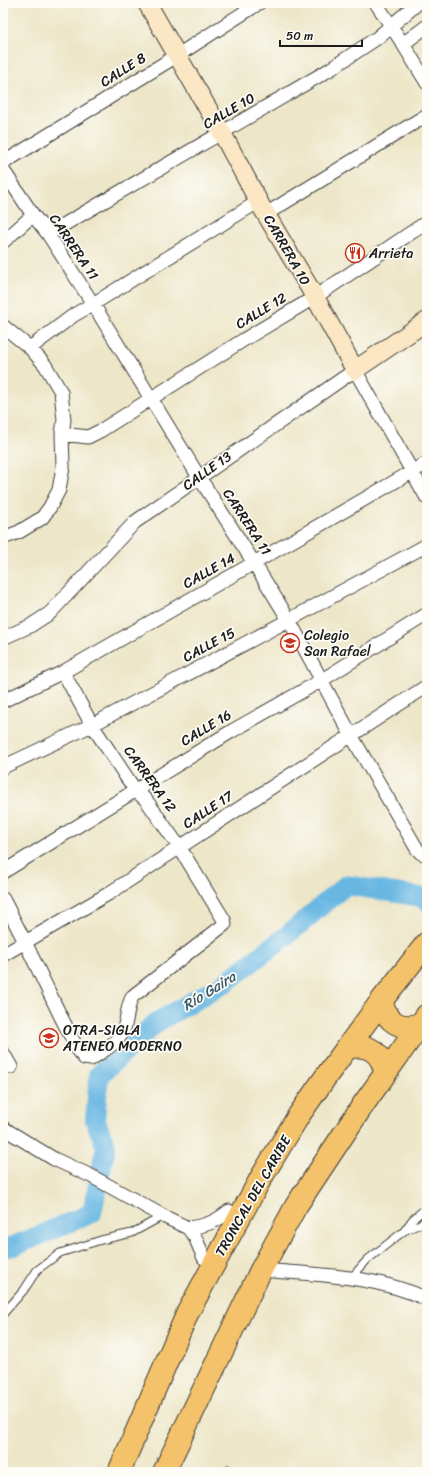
<svg xmlns="http://www.w3.org/2000/svg" width="430" height="1475" font-family="Sriracha,sans-serif">
	<style>
		.lines { fill: none; stroke-linecap: round; stroke-linejoin: round }
		.river { stroke: #67b7e2; stroke-width: 20 }
		.service-casing { stroke: #3b3a36; stroke-width: 9 }
		.minor-casing { stroke: #3b3a36; stroke-width: 15 }
		.secondary-casing { stroke: #3b3a36; stroke-width: 20 }
		.trunk-casing { stroke: #3b3a36; stroke-width: 24 }
		.service { stroke: #fff; stroke-width: 7 }
		.minor { stroke: #fff; stroke-width: 13 }
		.secondary { stroke: #fbe7c3; stroke-width: 18 }
		.trunk { stroke: #f4c26a; stroke-width: 22 }
		.labels { text-anchor: middle; dominant-baseline: central; stroke-width: 3.5; stroke-linejoin: round; paint-order: stroke }
		.street-label { font-size: 14px; fill: #1c1c1c; stroke: #fdfcf7 }
		.poi-label { font-size: 14px; fill: #1c1c1c; stroke: #fdfcf7; text-anchor: start }
		.water-label { font-size: 15px; font-style: italic; fill: #3a5a6b; stroke: #fdfcf7 }
	</style>
	<rect width="100%" height="100%" fill="#fdfcf7"/>
	<filter id="ink" filterUnits="userSpaceOnUse"><feTurbulence type="fractalNoise" baseFrequency=".025" numOctaves="2"/><feDisplacementMap in="SourceGraphic" scale="8" xChannelSelector="R" yChannelSelector="G"/><feConvolveMatrix kernelMatrix="1 2 1 2 8 2 1 2 1" color-interpolation-filters="sRGB"/></filter>
	<filter id="wash" filterUnits="userSpaceOnUse"><feTurbulence type="fractalNoise" baseFrequency=".012" numOctaves="4" result="noise"/><feDisplacementMap in="SourceGraphic" scale="16" xChannelSelector="R" yChannelSelector="G"/><feGaussianBlur stdDeviation="0.9" result="paint"/><feColorMatrix in="noise" values="0 0 0 0 0 0 0 0 0 0 0 0 0 0 0 0 0 1.4 0 .05"/><feComposite in="paint" operator="in"/></filter>
	<g filter="url(#wash)">
		<rect width="100%" height="100%" fill="#ede6c8"/>
		<g class="lines">
			<!-- river -->
			<path class="river" d="M 3,1248 L 14,1246 L 92,1213 L 106,1146 L 95,1120 L 99,1075 L 157,1022 L 222,985 L 286,936 L 346,885 L 421,897 L 427,901"/>
		</g>
	</g>
	<g filter="url(#ink)">
		<g class="lines">
			<defs>
				<path id="service" d="M 404,1231 L 412,1220 L 427,1207
					M 352,1277 L 367,1260 L 404,1231 L 420,1224 L 427,1220
					M 3,1314 L 24,1290 L 37,1270 L 60,1253 L 101,1240 L 132,1233 L 163,1216
					M 226,1472 L 228,1469"/>
				<path id="minor" d="M 376,3 L 403,44 L 427,83
					M 403,44 L 427,26
					M 3,163 L 178,55 L 259,3
					M 3,170 L 33,215 L 48,234 L 93,304 L 199,477 L 254,563 L 289,620 L 351,735 L 417,849 L 421,853 L 427,855
					M 266,214 L 427,115
					M 48,234 L 329,70 L 377,38 L 418,3
					M 3,242 L 33,215
					M 3,326 L 30,348 L 45,365 L 61,392 L 64,420 L 62,434 L 63,467 L 59,490 L 50,507 L 42,518 L 19,532 L 3,538
					M 30,348 L 74,315 L 93,304 L 259,201
					M 62,434 L 88,437 L 100,431 L 245,339 L 315,297 L 427,222
					M 3,638 L 30,626 L 50,613 L 135,522 L 355,370 L 427,498
					M 3,701 L 63,672 L 254,563 L 427,463
					M 3,767 L 92,725 L 289,620 L 427,545
					M 3,872 L 232,731 L 322,680 L 427,614
					M 3,899 L 25,942 L 60,1015 L 77,1048 L 84,1058 L 91,1059 C 108,1047 123,1042 126,1020 C 128,1012 128,1003 133,996 L 225,924 L 224,920 L 180,848 L 146,800 L 135,790 L 92,725 L 63,672
					M 3,955 L 108,894 L 427,686
					M 3,1053 L 11,1067
					M 3,1128 L 54,1159 L 91,1176 L 163,1216 L 188,1228 L 195,1237 L 204,1258
					M 188,1228 C 205,1226 216,1222 229,1211
					M 261,1270 C 317,1275 375,1275 427,1299"/>
				<path id="secondary" d="M 147,3 L 222,133 L 261,206 L 315,297 L 355,370 L 427,321"/>
				<path id="trunk" d="M 382,1000 C 385,1021 400,1031 420,1024
					M 348,1048 C 368,1043 382,1052 385,1073
					M 119,1472 L 188,1312 L 261,1178 L 299,1115 L 327,1075 L 382,1000 L 427,943
					M 164,1472 L 261,1270 L 296,1206 L 363,1105 L 427,1015"/>
			</defs>
			<!-- service casing -->
			<use href="#service" class="service-casing"/>
			<!-- minor casing -->
			<use href="#minor" class="minor-casing"/>
			<!-- secondary casing -->
			<use href="#secondary" class="secondary-casing"/>
			<!-- trunk casing -->
			<use href="#trunk" class="trunk-casing"/>
			<!-- service -->
			<use href="#service" class="service"/>
			<!-- minor -->
			<use href="#minor" class="minor"/>
			<!-- secondary -->
			<use href="#secondary" class="secondary"/>
			<!-- trunk -->
			<use href="#trunk" class="trunk"/>
		</g>
	</g>
	<!-- icons -->
	<defs>
		<symbol id="restaurant-ring" viewBox="-11 -11 22 22"><circle r="9.5" fill="#fdfcf7" stroke="#c8321e" stroke-width="1.5"/><path d="M-5-6h1v4h1v-4h1v4h1v-4h1v5L-1.5 .5V6h-2V.5L-5-1ZM5-6V6H3V1.5H1.5Q1.5-4 5-6Z" fill="#c8321e"/></symbol>
		<symbol id="school-ring" viewBox="-11 -11 22 22"><circle r="9.5" fill="#fdfcf7" stroke="#c8321e" stroke-width="1.5"/><path d="M0-5L7-2L0 1L-7-2ZM-4 1L0 2.5L4 1V4Q0 6-4 4Z" fill="#c8321e"/></symbol>
	</defs>
	<g fill-rule="evenodd">
		<use href="#restaurant-ring" x="344" y="242" width="22" height="22"/>
		<use href="#school-ring" x="279" y="632" width="22" height="22"/>
		<use href="#school-ring" x="38" y="1027" width="22" height="22"/>
	</g>
	<g class="labels">
		<!-- street labels -->
		<g class="street-label">
			<text transform="translate(123 70) rotate(-32)">CALLE 8</text>
			<text transform="translate(229 111) rotate(-30)">CALLE 10</text>
			<text transform="translate(74 247) rotate(56)">CARRERA 11</text>
			<text transform="translate(287 250) rotate(60)">CARRERA 10</text>
			<text transform="translate(261 311) rotate(-31)">CALLE 12</text>
			<text transform="translate(207 471) rotate(-35)">CALLE 13</text>
			<text transform="translate(247 522) rotate(57)">CARRERA 11</text>
			<text transform="translate(209 571) rotate(-29)">CALLE 14</text>
			<text transform="translate(209 645) rotate(-28)">CALLE 15</text>
			<text transform="translate(206 728) rotate(-31)">CALLE 16</text>
			<text transform="translate(150 779) rotate(54)">CARRERA 12</text>
			<text transform="translate(208 810) rotate(-33)">CALLE 17</text>
			<text transform="translate(253 1196) rotate(-60)">TRONCAL DEL CARIBE</text>
		</g>
		<!-- poi labels -->
		<g class="poi-label">
			<text x="369" y="253">Arrieta</text>
			<text x="304" y="635">Colegio<tspan x="304" dy="16">San Rafael</tspan></text>
			<text x="63" y="1030">OTRA-SIGLA<tspan x="63" dy="16">ATENEO MODERNO</tspan></text>
		</g>
		<!-- water labels -->
		<g class="water-label">
			<text transform="translate(209 991) rotate(-32)">Río Gaira</text>
		</g>
	</g>
	<!-- margin -->
	<rect width="430" height="1475" fill="none" stroke="#fdfcf7" stroke-width="16"/>
	<!-- scale -->
	<path d="M280 40v6h82v-6" fill="none" stroke="#1c1c1c" stroke-width="2"/>
	<text x="286" y="40" font-size="12" fill="#1c1c1c" stroke="#fdfcf7" stroke-width="3" paint-order="stroke">50 m</text>
</svg>
